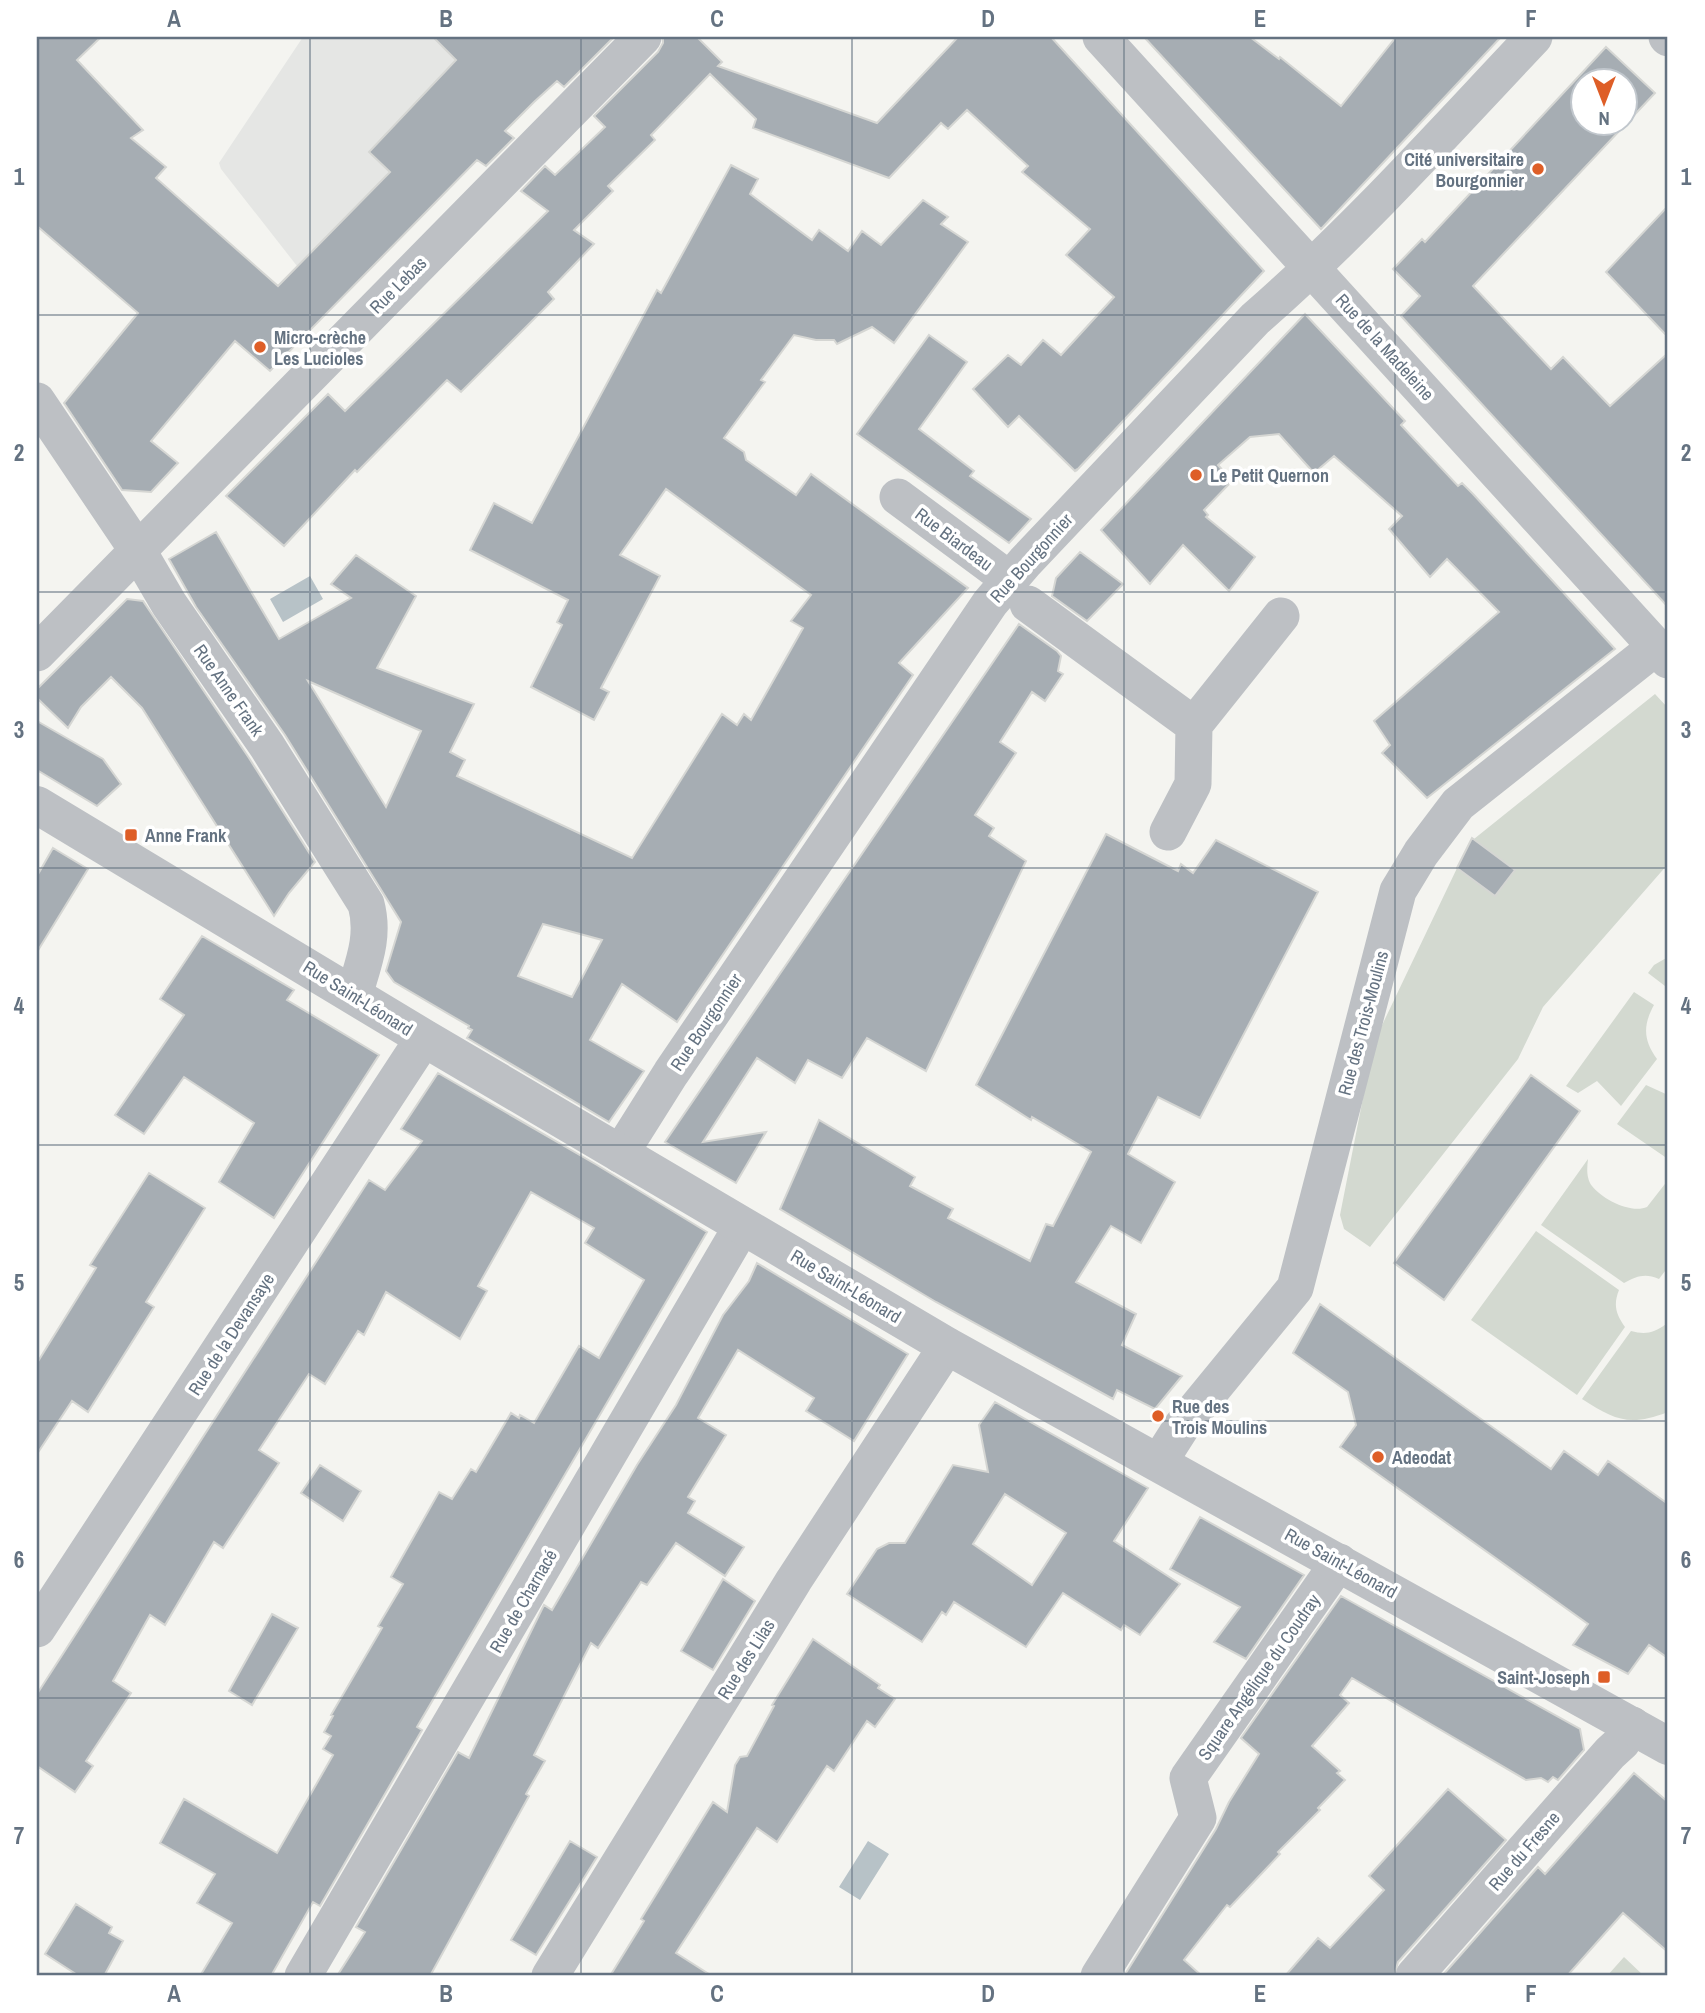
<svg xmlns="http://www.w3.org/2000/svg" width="1705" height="2013" font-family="'Archivo Narrow',sans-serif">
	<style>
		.built { fill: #e5e6e4 }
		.green { fill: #d3d9d0 }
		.water { fill: #b7c2c7 }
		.building { fill: #a6adb3; stroke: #d5d6d3; stroke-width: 2; fill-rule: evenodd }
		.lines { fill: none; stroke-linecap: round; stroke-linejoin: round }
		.minor { stroke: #bdc0c4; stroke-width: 37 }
		.tertiary { stroke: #bdc0c4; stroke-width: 38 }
		.grid { fill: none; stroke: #647281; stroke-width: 2; stroke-opacity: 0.55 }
		.poi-dot { fill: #de5e27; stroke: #fff; stroke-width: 2.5 }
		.labels { text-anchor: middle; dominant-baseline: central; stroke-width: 7; stroke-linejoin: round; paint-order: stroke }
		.poi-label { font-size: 18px; font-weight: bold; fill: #647281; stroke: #fff; text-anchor: start }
		.street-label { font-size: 18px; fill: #647281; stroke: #fff }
		.neatline { fill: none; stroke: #647281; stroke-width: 2.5 }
		.grid-label { font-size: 23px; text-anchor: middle; font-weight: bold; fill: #647281 }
	</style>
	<rect width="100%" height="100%" fill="#f4f4f0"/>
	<!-- built -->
	<path class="built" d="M 303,37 L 598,37 L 318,322 L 278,286 L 297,266 L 221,169 L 219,163 Z"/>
	<!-- green -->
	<path class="green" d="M 1655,694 L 1668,708 L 1668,864 L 1543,1007 L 1518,1059 L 1370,1247 L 1344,1229 L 1340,1215 L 1374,1042 L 1469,843 Z
		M 1668,957 L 1668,983 L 1665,986 L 1648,973 L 1654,965 Z
		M 1634,992 L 1654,1005 C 1643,1025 1643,1040 1657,1059 L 1621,1106 L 1597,1081 L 1578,1093 L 1566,1086 Z
		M 1646,1085 L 1668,1095 L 1668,1159 L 1617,1124 Z
		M 1588,1159 C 1587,1168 1586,1178 1592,1186 C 1602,1199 1631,1214 1647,1207 L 1668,1180 L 1668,1267 L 1659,1279 C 1645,1273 1637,1276 1624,1283 L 1541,1225 Z
		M 1536,1231 L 1619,1290 C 1613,1305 1616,1314 1625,1327 L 1577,1395 L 1471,1320 Z
		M 1666,1324 L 1668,1326 L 1668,1412 C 1629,1427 1615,1420 1582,1399 L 1631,1331 C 1645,1335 1654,1333 1666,1324 Z
		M 1624,1957 L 1644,1976 L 1607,1976 Z"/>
	<!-- water -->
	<path class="water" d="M 310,576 L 323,599 L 283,622 L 270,599 Z
		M 868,1841 L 889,1854 L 860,1900 L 839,1887 Z"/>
	<!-- building -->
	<path class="building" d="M 37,37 L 101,37 L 77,60 L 143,130 L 131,138 L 166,167 L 156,178 L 278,286 L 390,172 L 369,152 L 456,60 L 433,37 L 614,37 L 564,87 L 557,81 L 534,102 L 505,131 L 514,138 L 486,166 L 477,160 L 270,371 L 235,341 L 151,441 L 178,463 L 151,492 L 122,490 L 64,403 L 138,313 L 37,226 Z
		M 663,37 L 697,37 L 722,62 L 718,66 L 877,123 L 958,37 L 1051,37 L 1264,271 L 1076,471 L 1077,469 L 1075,471 L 1019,416 L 1008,427 L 973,389 L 1008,355 L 1021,365 L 1043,340 L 1061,355 L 1114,297 L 1066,255 L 1090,229 L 1022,172 L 1028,166 L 967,110 L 948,129 L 941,123 L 889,178 L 753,128 L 756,119 L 710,74 L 651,135 L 655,140 L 608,186 L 613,191 L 574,230 L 594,244 L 548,292 L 554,299 L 461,392 L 447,380 L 357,472 L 355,470 L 284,546 L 226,496 L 328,394 L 345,411 L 548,211 L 521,191 L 545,166 L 555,175 L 605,127 L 594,116 L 658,52 L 663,43 Z
		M 1144,37 L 1250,37 L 1279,59 L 1280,57 L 1341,106 L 1396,37 L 1501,37 L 1321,229 Z
		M 1606,47 L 1655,93 L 1473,286 L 1551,369 L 1563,357 L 1610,406 L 1668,353 L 1668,607 L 1401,316 L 1420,296 L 1393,269 L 1422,239 L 1425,242 ZM 1583,80 L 1625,80 L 1625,122 L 1583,122 Z
		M 731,165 L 758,179 L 750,194 L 812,240 L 819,230 L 848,251 L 862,231 L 881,245 L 923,200 L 948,217 L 941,224 L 968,242 L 894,343 L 872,327 L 837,344 L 834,340 L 816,340 L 794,335 L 761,380 L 765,382 L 724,438 L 744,452 L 746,460 L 796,495 L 811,474 L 968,588 L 899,663 L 913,675 L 677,1022 L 622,984 L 590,1040 L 644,1071 L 609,1122 L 467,1038 L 472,1030 L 468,1028 L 469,1026 L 394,982 L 386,971 L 401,922 L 285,735 L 196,607 L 169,559 L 216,532 L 279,639 L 351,598 L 331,584 L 356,555 L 416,596 L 377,668 L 474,704 L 450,752 L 465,760 L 457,776 L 632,858 L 722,714 L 737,725 L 744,714 L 751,720 L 803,628 L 791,621 L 811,595 L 666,489 L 620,555 L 660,576 L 601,688 L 609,692 L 594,720 L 531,687 L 562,625 L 557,622 L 568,600 L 470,550 L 494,503 L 532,523 L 657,290 L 661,293 ZM 308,681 L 421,731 L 386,807 ZM 543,924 L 602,940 L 572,997 L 518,976 Z
		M 1668,206 L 1668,337 L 1606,272 Z
		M 1305,314 L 1405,421 L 1401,425 L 1458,486 L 1462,483 L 1473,494 L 1615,649 L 1427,798 L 1382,753 L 1390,745 L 1374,721 L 1499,612 L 1447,559 L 1430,577 L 1389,529 L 1402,516 L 1334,456 L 1314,473 L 1279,434 L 1250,437 L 1218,465 L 1232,481 L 1204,510 L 1208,515 L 1206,517 L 1255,557 L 1229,591 L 1183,545 L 1150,584 L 1101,530 Z
		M 929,335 L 967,362 L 919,429 L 974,471 L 970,476 L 1031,519 L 1009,543 L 857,434 Z
		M 1080,552 L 1123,584 L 1087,621 L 1052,596 L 1056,578 Z
		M 127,599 L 143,601 L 249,758 L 315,862 L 289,893 L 274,916 L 142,708 L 111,677 L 81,707 L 68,728 L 37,698 L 37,689 Z
		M 1019,624 L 1057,651 L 1061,656 L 1058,671 L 1063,674 L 1045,701 L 1032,692 L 1000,742 L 1016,753 L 975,815 L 994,828 L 989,836 L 1026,861 L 926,1071 L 867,1038 L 842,1078 L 808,1060 L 795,1083 L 757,1058 L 703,1142 L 766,1132 L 736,1183 L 665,1142 Z
		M 37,721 L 103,759 L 121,784 L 97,806 L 37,770 Z
		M 1106,834 L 1178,871 L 1181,864 L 1193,873 L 1216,840 L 1318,892 L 1200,1118 L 1158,1097 L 1128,1154 L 1175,1182 L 1141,1243 L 1111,1226 L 1076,1282 L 1136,1314 L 1122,1345 L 1182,1376 L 1155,1409 L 1117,1390 L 1113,1399 L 936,1302 L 780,1209 L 819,1120 L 915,1177 L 910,1186 L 953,1209 L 948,1218 L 1030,1261 L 1046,1224 L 1053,1226 L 1091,1152 L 1032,1117 L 1031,1120 L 976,1085 Z
		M 1472,838 L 1515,870 L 1495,896 L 1457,868 Z
		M 53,848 L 88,869 L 37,952 L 37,876 Z
		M 202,936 L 294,990 L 287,1000 L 379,1055 L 274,1218 L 219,1182 L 254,1123 L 184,1077 L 144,1134 L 115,1115 L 184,1015 L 160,999 Z
		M 438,1073 L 597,1165 L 707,1232 L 434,1698 L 417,1727 L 422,1730 L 320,1906 L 313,1902 L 271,1976 L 200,1976 L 232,1923 L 197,1903 L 215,1874 L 160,1843 L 184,1799 L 277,1853 L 333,1755 L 323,1749 L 331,1736 L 324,1732 L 333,1716 L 331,1715 L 382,1628 L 378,1626 L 403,1584 L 391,1577 L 439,1492 L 452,1499 L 471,1469 L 476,1472 L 511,1413 L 519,1418 L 520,1415 L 534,1423 L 579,1346 L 599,1358 L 644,1280 L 585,1243 L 594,1228 L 531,1192 L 478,1286 L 487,1291 L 460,1339 L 386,1292 L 364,1335 L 358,1331 L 325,1384 L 309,1374 L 259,1450 L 279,1463 L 223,1548 L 214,1542 L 165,1625 L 150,1615 L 113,1681 L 131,1693 L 86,1761 L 93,1766 L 75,1792 L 37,1766 L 37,1694 L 369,1180 L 385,1190 L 422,1141 L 401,1129 Z
		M 1531,1075 L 1580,1111 L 1444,1300 L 1394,1263 Z
		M 149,1173 L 205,1208 L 146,1302 L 154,1307 L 88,1412 L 72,1401 L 37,1454 L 37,1363 L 96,1268 L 90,1265 Z
		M 757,1263 L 908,1354 L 854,1441 L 806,1411 L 814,1398 L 738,1350 L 698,1418 L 726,1435 L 688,1497 L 695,1501 L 688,1513 L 744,1547 L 725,1576 L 676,1543 L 647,1585 L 641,1582 L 598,1648 L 591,1643 L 534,1755 L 545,1761 L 526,1794 L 529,1796 L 430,1976 L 337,1976 L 365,1932 L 356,1927 L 458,1752 L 469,1758 L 544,1605 L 552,1610 L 637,1465 L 676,1405 L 723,1315 L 749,1281 Z
		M 1320,1304 L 1551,1469 L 1564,1451 L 1598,1475 L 1608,1461 L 1668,1504 L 1668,1658 L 1649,1645 L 1628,1674 L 1573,1645 L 1588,1624 L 1340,1447 L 1356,1425 L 1348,1392 L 1293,1353 Z
		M 995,1402 L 1148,1488 L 1114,1541 L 1180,1584 L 1140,1635 L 1124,1625 L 1121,1630 L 1063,1593 L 1026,1647 L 954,1602 L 946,1615 L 942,1612 L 922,1642 L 847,1594 L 877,1549 L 889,1543 L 905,1543 L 953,1465 L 988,1472 L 979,1425 ZM 1005,1494 L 1066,1533 L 1032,1585 L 973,1544 Z
		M 320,1465 L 361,1491 L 343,1521 L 301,1493 Z
		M 1200,1517 L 1304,1575 L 1246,1659 L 1214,1642 L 1240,1607 L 1170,1569 Z
		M 723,1579 L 755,1601 L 713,1670 L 681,1651 Z
		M 1341,1596 L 1580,1729 L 1584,1750 L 1558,1780 L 1553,1777 L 1548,1782 L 1541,1778 L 1526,1780 L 1352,1678 L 1340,1695 L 1349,1703 L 1312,1746 L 1340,1771 L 1337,1773 L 1345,1780 L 1318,1808 L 1320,1810 L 1278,1852 L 1280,1854 L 1230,1907 L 1227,1905 L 1184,1960 L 1202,1976 L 1124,1976 L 1216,1829 L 1229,1802 L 1259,1754 L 1241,1738 Z
		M 272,1614 L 298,1628 L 252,1705 L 229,1691 Z
		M 813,1639 L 880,1685 L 878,1688 L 895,1699 L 875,1727 L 867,1721 L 834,1771 L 827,1766 L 777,1842 L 757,1828 L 676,1953 L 712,1976 L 610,1976 L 644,1921 L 641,1919 L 713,1802 L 727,1812 L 735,1765 L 740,1757 L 747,1756 L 774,1706 L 772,1705 Z
		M 1634,1773 L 1668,1802 L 1668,1952 L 1623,1913 L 1567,1976 L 1442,1976 L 1538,1867 L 1545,1874 Z
		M 1448,1789 L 1506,1840 L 1398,1962 L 1394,1976 L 1285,1976 L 1318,1938 L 1330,1948 L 1384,1890 L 1369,1876 Z
		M 570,1841 L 597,1857 L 536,1955 L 511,1940 Z
		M 76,1904 L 112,1927 L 109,1933 L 123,1941 L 104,1976 L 79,1976 L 45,1954 Z"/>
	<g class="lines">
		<!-- minor -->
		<path class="minor" d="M 1101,37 L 1668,660
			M 1667,37 L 1668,38
			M 37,401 L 138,551 L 169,604 L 267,746 L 366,904 C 375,937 363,964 354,995
			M 898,497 L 1010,580
			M 1028,604 L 1194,725 L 1281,616
			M 37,653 L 643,37
			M 1168,832 L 1193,784 L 1194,725
			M 620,1154 L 671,1073 L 990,603 L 1025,562 L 1255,319 C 1355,232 1443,133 1534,37
			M 1159,1462 L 1182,1426 L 1295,1288 L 1398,891 L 1421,853 L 1458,804 L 1656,647
			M 37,1629 L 424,1038
			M 303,1976 L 742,1226
			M 550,1976 L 794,1580 L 947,1346
			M 1099,1976 L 1198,1818 L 1188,1778 L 1339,1562
			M 1414,1976 L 1610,1753 L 1622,1742 L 1632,1725"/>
		<!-- tertiary -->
		<path class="tertiary" d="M 37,805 L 424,1038 L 947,1346 L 1668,1746"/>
	</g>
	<!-- grid -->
	<path class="grid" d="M 310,37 L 310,1976M 581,37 L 581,1976M 852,37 L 852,1976M 1124,37 L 1124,1976M 1395,37 L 1395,1976M 37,315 L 1668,315M 37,592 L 1668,592M 37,868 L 1668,868M 37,1145 L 1668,1145M 37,1421 L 1668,1421M 37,1698 L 1668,1698"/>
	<!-- markers -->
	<g class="poi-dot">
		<circle cx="1538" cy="169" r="7"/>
		<circle cx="260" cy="347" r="7"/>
		<circle cx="1196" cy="475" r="7"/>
		<rect x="124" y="828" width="14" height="14" rx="3.5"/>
		<circle cx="1158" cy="1416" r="7"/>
		<circle cx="1378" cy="1457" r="7"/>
		<rect x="1597" y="1670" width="14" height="14" rx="3.5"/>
	</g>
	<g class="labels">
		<!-- poi labels -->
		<g class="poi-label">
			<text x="1524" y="159" text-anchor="end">Cité universitaire<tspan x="1524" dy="21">Bourgonnier</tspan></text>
			<text x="274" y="337">Micro-crèche<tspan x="274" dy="21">Les Lucioles</tspan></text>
			<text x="1210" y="475">Le Petit Quernon</text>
			<text x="145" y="835">Anne Frank</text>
			<text x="1172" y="1406">Rue des<tspan x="1172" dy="21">Trois Moulins</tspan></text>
			<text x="1392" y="1457">Adeodat</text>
			<text x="1590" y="1677" text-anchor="end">Saint-Joseph</text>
		</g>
		<!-- street labels -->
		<g class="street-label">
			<text transform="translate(398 285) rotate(-45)">Rue Lebas</text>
			<text transform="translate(1385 347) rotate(48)">Rue de la Madeleine</text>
			<text transform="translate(954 539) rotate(37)">Rue Biardeau</text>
			<text transform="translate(1031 558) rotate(-48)">Rue Bourgonnier</text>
			<text transform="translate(229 690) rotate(55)">Rue Anne Frank</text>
			<text transform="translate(358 998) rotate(32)">Rue Saint-Léonard</text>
			<text transform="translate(706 1022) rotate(-56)">Rue Bourgonnier</text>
			<text transform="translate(1363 1023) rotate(-75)">Rue des Trois-Moulins</text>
			<text transform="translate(846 1286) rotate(31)">Rue Saint-Léonard</text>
			<text transform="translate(231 1334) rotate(-57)">Rue de la Devansaye</text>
			<text transform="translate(1341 1563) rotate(29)">Rue Saint-Léonard</text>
			<text transform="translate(523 1601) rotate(-60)">Rue de Charnacé</text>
			<text transform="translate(746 1659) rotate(-58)">Rue des Lilas</text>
			<text transform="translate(1259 1677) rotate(-55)">Square Angélique du Coudray</text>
			<text transform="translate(1524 1851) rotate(-49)">Rue du Fresne</text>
		</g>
	</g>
	<!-- border -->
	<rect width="1705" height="2013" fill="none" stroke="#ffffff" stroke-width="77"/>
	<!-- north arrow -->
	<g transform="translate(1604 102) rotate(180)"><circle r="33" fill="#ffffff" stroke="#c1c7cd" stroke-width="2"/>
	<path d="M0-5L12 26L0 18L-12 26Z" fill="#de5e27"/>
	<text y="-10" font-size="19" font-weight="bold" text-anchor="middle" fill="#647281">N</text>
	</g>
	<rect x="38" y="38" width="1628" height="1936" class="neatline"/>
	<g class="grid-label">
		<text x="174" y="27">A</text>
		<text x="446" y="27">B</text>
		<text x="717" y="27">C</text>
		<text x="988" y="27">D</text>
		<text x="1260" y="27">E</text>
		<text x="1531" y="27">F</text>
		<text x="19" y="185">1</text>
		<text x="1686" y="185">1</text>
		<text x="19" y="461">2</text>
		<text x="1686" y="461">2</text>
		<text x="19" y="738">3</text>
		<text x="1686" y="738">3</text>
		<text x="19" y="1014">4</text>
		<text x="1686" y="1014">4</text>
		<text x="19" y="1291">5</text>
		<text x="1686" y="1291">5</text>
		<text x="19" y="1568">6</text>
		<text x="1686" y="1568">6</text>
		<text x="19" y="1844">7</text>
		<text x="1686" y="1844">7</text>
		<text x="174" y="2002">A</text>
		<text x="446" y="2002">B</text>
		<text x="717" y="2002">C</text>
		<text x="988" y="2002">D</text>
		<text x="1260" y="2002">E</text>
		<text x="1531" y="2002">F</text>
	</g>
</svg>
